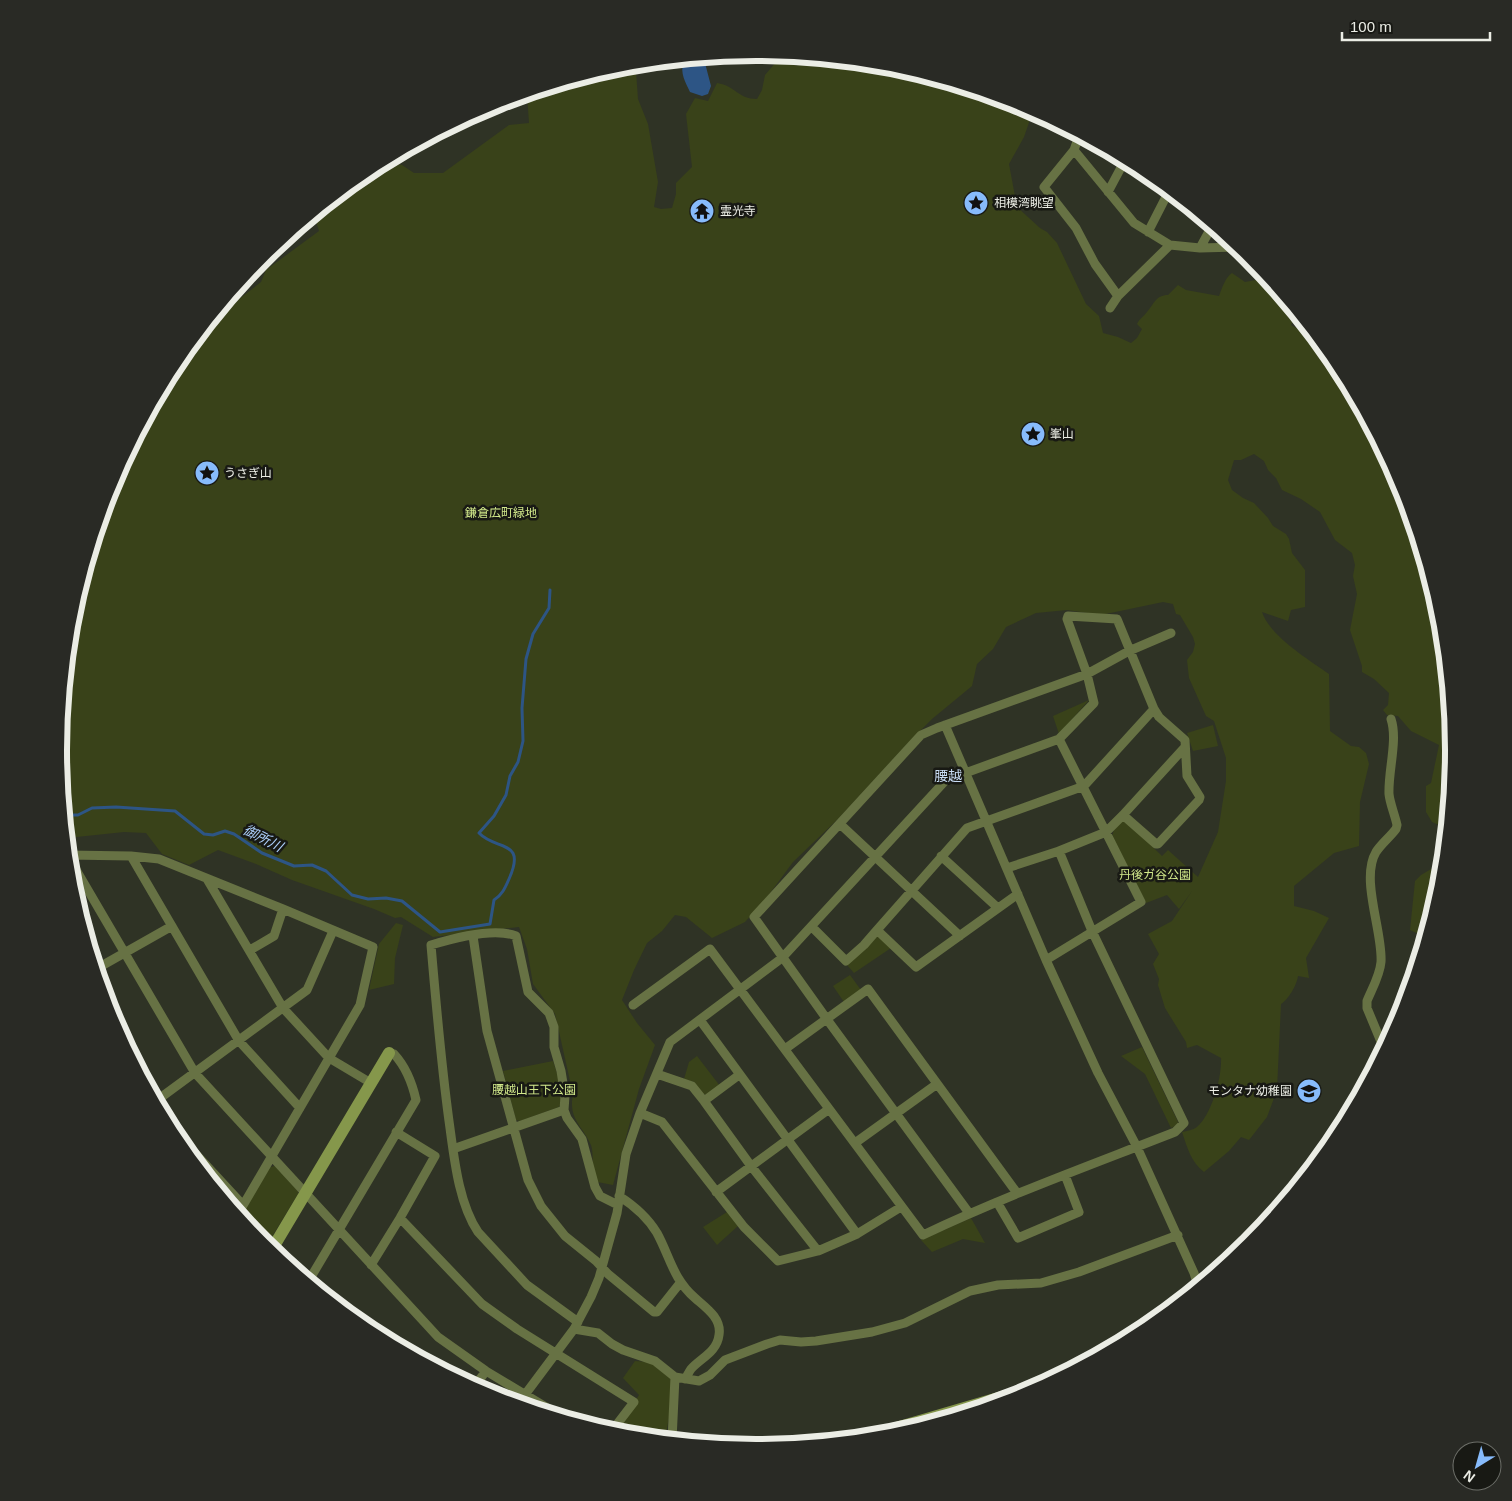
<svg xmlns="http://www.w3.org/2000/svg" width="1512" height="1501" font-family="Arial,'Noto Sans JP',sans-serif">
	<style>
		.green { fill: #394219 }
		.water { fill: #2d5585 }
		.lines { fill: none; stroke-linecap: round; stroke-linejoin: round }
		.stream { stroke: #2d5585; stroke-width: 3 }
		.street { stroke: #677244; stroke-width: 9 }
		.secondary { stroke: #85974b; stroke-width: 12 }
		.labels { text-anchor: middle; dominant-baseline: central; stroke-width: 5; stroke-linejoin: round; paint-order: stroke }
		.poi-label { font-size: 12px; fill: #ebede5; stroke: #181914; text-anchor: start }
		.park-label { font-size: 12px; fill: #d2e98b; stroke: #181914 }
		.neighbourhood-label { font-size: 14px; fill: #c8dcf4; stroke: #181914 }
		.water-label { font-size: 14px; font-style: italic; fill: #add0fc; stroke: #181914 }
		.rim { fill: none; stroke: #ebede5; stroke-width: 6 }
	</style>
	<rect width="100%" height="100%" fill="#2f3325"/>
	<!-- green -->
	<path class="green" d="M 799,57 L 892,66 L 1023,106 L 1033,111 L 1024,137 L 1009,164 L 1017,207 L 1040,228 L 1047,232 L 1057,243 L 1086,304 L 1099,316 L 1103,333 L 1118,337 L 1131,343 L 1137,338 L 1142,329 L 1137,324 C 1140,318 1143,317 1147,312 C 1154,304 1156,295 1168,295 L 1178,285 L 1186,290 L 1219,296 C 1222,288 1225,278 1232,273 L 1245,282 L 1256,280 L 1261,270 L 1297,315 L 1291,325 L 1318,340 L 1337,363 L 1401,484 L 1441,615 L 1454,751 L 1446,835 L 1441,826 L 1432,822 L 1426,812 L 1426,786 L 1431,783 L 1439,745 L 1411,731 L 1398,716 L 1387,715 L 1383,710 L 1388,705 L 1389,693 L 1374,679 L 1362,672 L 1362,666 L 1350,630 L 1357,594 L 1353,576 L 1355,565 L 1352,553 L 1335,540 L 1320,512 L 1301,499 L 1282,490 L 1276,478 L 1268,470 L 1264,461 L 1254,454 L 1241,460 L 1234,460 L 1228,480 L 1232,490 L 1243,498 L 1254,503 L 1268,518 L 1273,526 L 1286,534 L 1289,539 L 1292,553 L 1305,570 L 1305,607 L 1291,610 L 1288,621 L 1262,612 C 1270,636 1308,659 1329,674 L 1330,731 L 1351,746 L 1359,747 L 1366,753 L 1369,764 L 1360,802 L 1359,846 L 1334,853 L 1294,886 L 1294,906 L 1314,911 L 1329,918 L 1306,958 L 1309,978 L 1298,976 C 1297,985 1288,1000 1281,1004 L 1277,1090 L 1267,1117 L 1249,1140 L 1241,1137 L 1229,1151 L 1204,1172 C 1191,1162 1187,1147 1182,1132 C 1187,1131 1193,1130 1197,1127 C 1212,1114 1222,1077 1221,1058 L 1197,1045 L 1187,1048 L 1186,1042 L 1165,1008 L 1158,985 L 1159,979 L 1153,964 L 1159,954 L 1148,934 L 1172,921 L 1192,891 L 1179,909 L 1167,895 L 1146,903 L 1112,836 L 1114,830 L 1122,821 L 1126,821 L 1162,856 L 1168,850 L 1198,877 L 1218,832 L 1226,781 L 1226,758 L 1214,721 L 1206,716 L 1189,678 L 1187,660 L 1193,652 L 1195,644 L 1193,637 L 1180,615 L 1176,614 L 1173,604 L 1163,602 L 1101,615 L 1067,610 L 1036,613 L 1006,627 L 993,649 L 977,664 L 972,686 L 932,719 L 907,744 L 839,818 L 793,862 L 765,900 L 745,922 L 712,938 L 686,917 L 675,915 L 662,931 L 647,943 L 634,970 L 622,1000 L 637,1023 L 655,1045 L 639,1089 L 613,1185 L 592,1181 C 592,1172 594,1153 591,1145 C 582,1125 568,1119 573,1094 L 555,1014 L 533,984 L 527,949 L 519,927 L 433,937 L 401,917 L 395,918 L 374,909 L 292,880 L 256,864 L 218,850 L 189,865 L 162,854 L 146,833 L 124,832 L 67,838 L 58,750 L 71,614 L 111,483 L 176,362 L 219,310 L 225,310 L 261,282 L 266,270 L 319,231 L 314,215 L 368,170 L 386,161 L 402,165 L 414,173 L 443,173 L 509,125 L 529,123 L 527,94 L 620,66 L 638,64 L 636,71 L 638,99 L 648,124 L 658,182 L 654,207 L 661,209 L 672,208 L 676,194 L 676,183 L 692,167 L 686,114 L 695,98 L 708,101 L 717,83 C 736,86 738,99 757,99 L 762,90 L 765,75 L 776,62 L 787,62 L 797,66 Z
		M 1089,700 L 1059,734 L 1053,716 Z
		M 1213,725 L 1218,746 L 1193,751 L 1187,733 Z
		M 1443,862 L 1441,887 L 1425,937 L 1410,930 L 1415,881 L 1421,875 Z
		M 396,923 L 403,925 L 395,958 L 394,984 L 369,990 L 379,944 Z
		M 875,937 L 879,937 L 891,948 L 854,973 L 847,965 Z
		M 850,975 L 861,990 L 844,1002 L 833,986 Z
		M 1142,1047 L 1179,1124 L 1171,1128 L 1145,1074 L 1121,1056 Z
		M 697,1056 L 720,1086 L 708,1095 L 703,1094 L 694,1082 L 684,1079 L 689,1062 Z
		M 553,1061 C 557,1074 566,1095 559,1107 L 520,1121 L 516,1120 L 503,1071 Z
		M 275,1166 L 298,1191 L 298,1194 L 270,1240 L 241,1216 L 270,1167 Z
		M 727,1212 L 738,1226 L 717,1245 L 703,1227 Z
		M 971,1218 L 985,1243 L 963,1239 L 932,1252 L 921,1240 Z
		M 635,1361 L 662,1363 L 676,1380 L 665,1439 L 614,1433 L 639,1395 L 623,1378 Z"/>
	<!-- water -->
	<path class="water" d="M 718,56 L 717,60 L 705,63 L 711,86 L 708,94 L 702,96 L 690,92 C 686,83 679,72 684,62 L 688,59 Z"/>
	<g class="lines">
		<!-- stream -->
		<path class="stream" d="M 64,815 L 78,815 L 92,808 L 116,807 L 175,811 L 204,834 L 213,835 L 225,831 L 234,834 L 262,853 L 294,866 L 312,865 L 326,871 L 352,895 L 368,899 L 386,898 L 402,901 L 440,932 L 490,924 L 494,900 C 502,895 505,888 509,879 C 527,839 496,851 479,833 L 494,816 L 506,795 L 510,776 L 518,762 L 523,741 L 522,708 L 526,659 L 533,634 L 549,608 L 550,590"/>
		<!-- street -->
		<path class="street" d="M 781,55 L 789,58 L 791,56
			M 1079,136 L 1074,150 L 1134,223 L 1170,245 L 1200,248 L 1237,247
			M 1074,150 L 1044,187 L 1076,228 L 1095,264 L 1118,296
			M 1108,192 L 1125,160
			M 1148,232 L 1169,191
			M 1200,248 L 1212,226
			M 1110,308 L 1118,296 L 1170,245
			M 945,725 L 1046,960 L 1098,1073 L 1137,1147 L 1194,1273 L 1198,1286
			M 840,824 L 960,936
			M 68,855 L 131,856 L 159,859 L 283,909 L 373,947 L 360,1005 L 238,1214
			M 68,856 L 195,1073 L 438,1337 L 486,1371 L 566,1419
			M 131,856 L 239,1041 L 300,1108
			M 941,856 L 998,908
			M 1007,868 L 1059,851 L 1106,832 L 1123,815 L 1185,747
			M 207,879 L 283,1008 L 329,1058 L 371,1083
			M 812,927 L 846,961 L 864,945 L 877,930 L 916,967 L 1018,894
			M 877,930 L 967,828 L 1084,786 L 1154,709
			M 473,936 L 487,1031 L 528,1180 L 541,1206 L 565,1236 L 596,1261 L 608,1274 L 654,1312 L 657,1312 L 680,1283
			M 250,950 L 274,936 L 283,909
			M 1046,960 L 1141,902 L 1059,739
			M 96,969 L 172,926
			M 633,1005 L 710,949 L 923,1235 C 1005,1196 1091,1165 1175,1132 L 1184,1123 L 1092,931 L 1059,851
			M 700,1020 L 857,1234
			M 785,1049 L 868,989 L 1017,1193
			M 1382,1053 L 1382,1044 L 1367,1008 L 1367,1001 C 1372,989 1380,975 1381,962 C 1383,932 1360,879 1376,852 C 1381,844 1390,837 1396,829 L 1397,825 C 1395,815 1390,804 1389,794 C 1388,771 1398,740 1391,719
			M 657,1074 L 692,1086 L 704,1101
			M 739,1075 L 704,1101 L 751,1166 L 818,1251
			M 156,1101 L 307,990 L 333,931
			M 564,1110 L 567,1118 L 582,1139 L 595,1187 L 600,1196 L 618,1205
			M 640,1113 L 662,1122 L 744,1227 L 778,1261 L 818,1251 L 857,1234 L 901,1207
			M 169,1125 L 243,1205
			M 855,1143 L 937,1084
			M 453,1149 L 564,1110 L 565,1096 L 561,1071 L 554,1047 L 554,1027 L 549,1013 L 528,992 L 516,936 C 494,927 454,938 431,945 C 436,1004 441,1062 449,1121 C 454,1156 458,1202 478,1232 L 527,1285 L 578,1322
			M 716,1192 L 829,1109
			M 619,1196 C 633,1205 648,1218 657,1233 C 670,1257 673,1279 695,1298 C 705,1307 722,1318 719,1335 C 717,1352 701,1358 691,1369 C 689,1372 687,1376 685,1379
			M 997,1202 L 1018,1238 L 1079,1212 L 1065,1175
			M 969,1213 L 826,1018 L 754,917 L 921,735 L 937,728 L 1087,674 L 1129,651 L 1171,633
			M 400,1218 L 482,1304 L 517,1329 L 634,1402 L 611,1432
			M 371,1265 L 400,1218 L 435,1156 L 396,1132
			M 310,1279 L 326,1296
			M 308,1282 L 416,1100 C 412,1082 406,1067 394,1054 L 389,1053
			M 574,1329 L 598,1333 L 612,1344 L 623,1350 L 655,1361 L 675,1377 L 699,1381 L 710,1375 L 725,1360 L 767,1344 L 780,1340 L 801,1342 L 816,1341 L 872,1332 L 905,1323 L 970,1291 L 998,1285 L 1041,1283 L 1079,1272 L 1178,1235
			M 474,1387 L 486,1371
			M 518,1404 L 574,1329 L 591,1297 L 599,1278 L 617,1213 L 626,1154 L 640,1113 L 670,1042 L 782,958 L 946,780 L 1059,739 L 1094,703 L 1087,674 L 1067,619 L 1068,616 L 1117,619 L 1154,709 L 1159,717 L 1185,740 L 1187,776 L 1200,797 L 1199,800 L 1158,844 L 1156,844 L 1123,815
			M 672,1440 L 675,1377"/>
		<!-- secondary -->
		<path class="secondary" d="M 271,1251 L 389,1053
			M 862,1438 L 1043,1385"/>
	</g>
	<!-- icons -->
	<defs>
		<symbol id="sight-disc" viewBox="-11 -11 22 22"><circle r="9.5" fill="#87bbfb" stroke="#181914"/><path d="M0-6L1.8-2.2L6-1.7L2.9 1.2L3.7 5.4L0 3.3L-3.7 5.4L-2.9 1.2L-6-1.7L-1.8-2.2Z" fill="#111"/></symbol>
		<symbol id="temple-disc" viewBox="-11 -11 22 22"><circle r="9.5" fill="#87bbfb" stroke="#181914"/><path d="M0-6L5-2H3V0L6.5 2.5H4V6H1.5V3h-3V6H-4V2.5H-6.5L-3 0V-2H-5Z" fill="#111"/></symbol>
		<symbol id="school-disc" viewBox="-11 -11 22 22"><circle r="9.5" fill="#87bbfb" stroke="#181914"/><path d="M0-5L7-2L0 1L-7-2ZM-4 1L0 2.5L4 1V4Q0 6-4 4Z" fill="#111"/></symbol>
	</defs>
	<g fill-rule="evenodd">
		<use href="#sight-disc" x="962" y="189" width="28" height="28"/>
		<use href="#temple-disc" x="688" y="197" width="28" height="28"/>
		<use href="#sight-disc" x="1019" y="420" width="28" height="28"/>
		<use href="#sight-disc" x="193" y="459" width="28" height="28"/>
		<use href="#school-disc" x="1295" y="1077" width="28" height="28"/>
	</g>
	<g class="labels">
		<!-- poi labels -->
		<g class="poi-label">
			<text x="994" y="203">相模湾眺望</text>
			<text x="720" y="211">霊光寺</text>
			<text x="1050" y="434">峯山</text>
			<text x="224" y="473">うさぎ山</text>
			<text x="1292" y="1091" text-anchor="end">モンタナ幼稚園</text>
		</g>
		<!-- park labels -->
		<g class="park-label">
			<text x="501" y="513">鎌倉広町緑地</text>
			<text x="1155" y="875">丹後ガ谷公園</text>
			<text x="534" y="1090">腰越山王下公園</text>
		</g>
		<!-- neighbourhood labels -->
		<g class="neighbourhood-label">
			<text x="948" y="776">腰越</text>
		</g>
		<!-- water labels -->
		<g class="water-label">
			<text transform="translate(263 838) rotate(27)">御所川</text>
		</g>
	</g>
	<!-- crop -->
	<path d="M0 0H1512V1501H0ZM67 750a689 689 0 1 1 1378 0a689 689 0 1 1-1378 0Z" fill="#292a25" fill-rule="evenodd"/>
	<path class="rim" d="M67 750a689 689 0 1 1 1378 0a689 689 0 1 1-1378 0Z"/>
	<!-- north arrow -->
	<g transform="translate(1477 1466) rotate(217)"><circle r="24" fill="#181914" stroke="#6c6e68"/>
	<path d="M0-4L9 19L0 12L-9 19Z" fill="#87bbfb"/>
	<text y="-8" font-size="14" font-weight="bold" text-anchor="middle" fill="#ebede5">N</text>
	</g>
	<!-- scale -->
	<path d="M1342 32v8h148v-8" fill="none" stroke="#ebede5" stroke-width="2.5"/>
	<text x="1350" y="32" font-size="15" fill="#ebede5" stroke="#181914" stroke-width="4" paint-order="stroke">100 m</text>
</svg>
